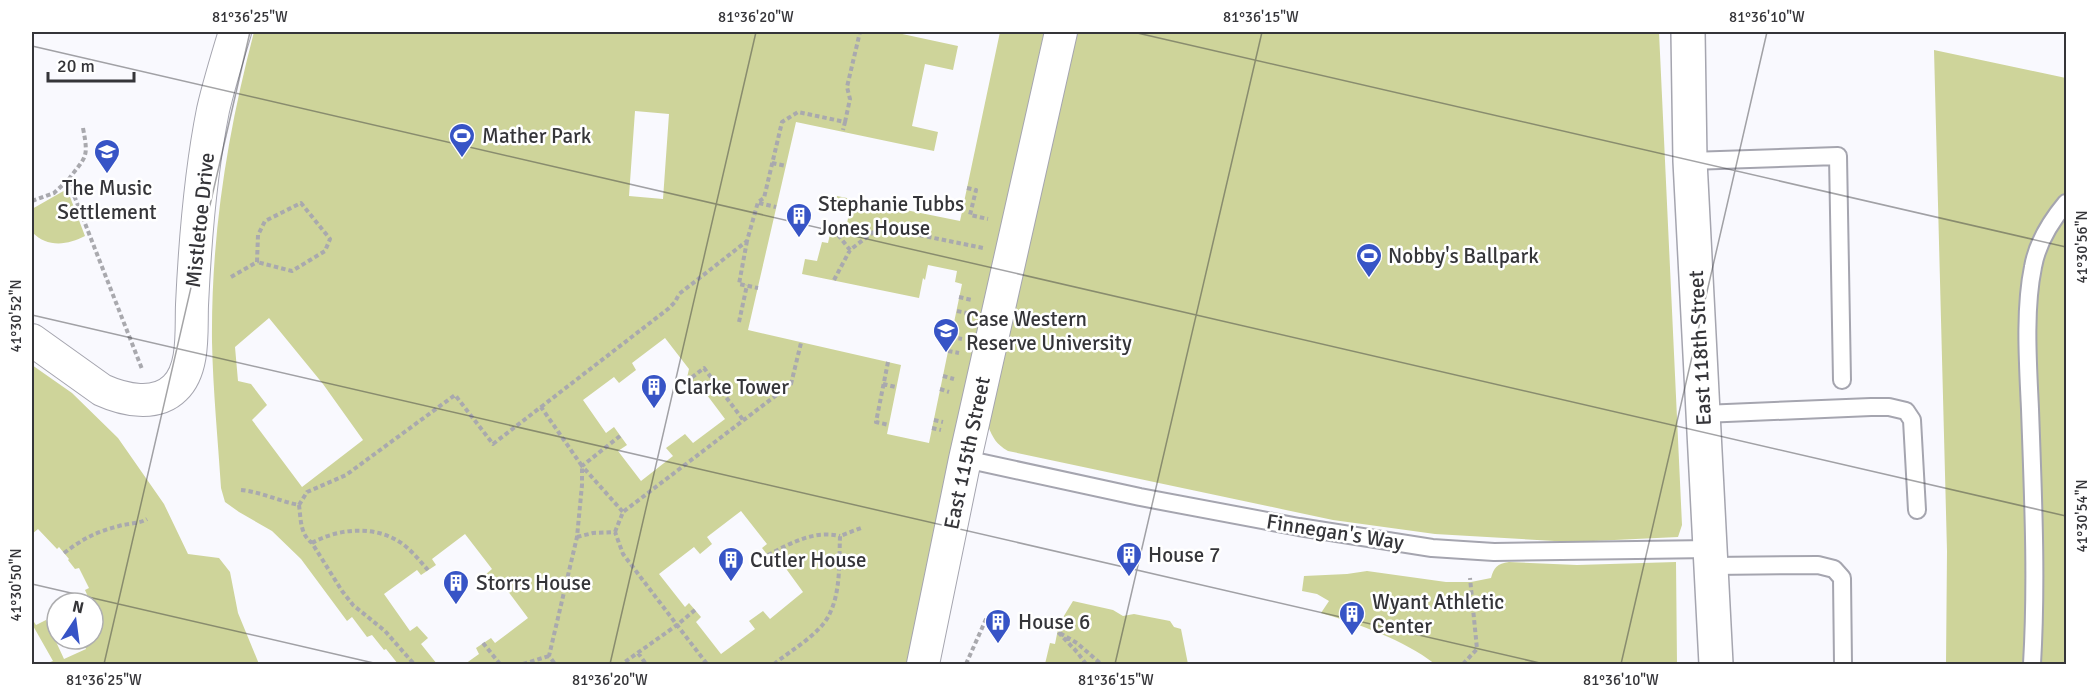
<svg xmlns="http://www.w3.org/2000/svg" width="2098" height="696" font-family="Signika,sans-serif">
	<style>
		.green { fill: #ced49a; fill-rule: evenodd }
		.lines { fill: none; stroke-linecap: round; stroke-linejoin: round }
		.service-casing { stroke: #a5a5af; stroke-width: 20 }
		.minor-casing { stroke: #a5a5af; stroke-width: 34 }
		.tertiary-casing { stroke: #a5a5af; stroke-width: 36 }
		.path { stroke: #a9a9ae; stroke-width: 4; stroke-dasharray: 4.5 3; stroke-linecap: butt }
		.service { stroke: #fff; stroke-width: 16 }
		.minor { stroke: #fff; stroke-width: 32 }
		.tertiary { stroke: #fff; stroke-width: 33 }
		.ticks { fill: none; stroke: #353539; stroke-width: 1.5; stroke-opacity: 0.45 }
		.labels { text-anchor: middle; dominant-baseline: central; stroke-width: 5; stroke-linejoin: round; paint-order: stroke }
		.poi-label { font-size: 21px; fill: #353539; stroke: #fff; text-anchor: start }
		.street-label { font-size: 21px; fill: #353539; stroke: #fff }
		.neatline { fill: none; stroke: #353539; stroke-width: 2 }
		.ticks-label { font-size: 15px; text-anchor: middle; fill: #353539 }
	</style>
	<rect width="100%" height="100%" fill="#f9f9fe"/>
	<!-- green -->
	<path class="green" d="M 254,32 L 893,32 L 958,46 L 953,70 L 925,64 L 912,126 L 938,132 L 934,151 L 796,122 L 748,330 L 901,365 L 887,434 L 929,443 L 962,284 L 955,282 L 957,271 L 928,265 L 925,280 L 923,278 L 919,298 L 802,274 L 805,259 L 817,261 L 822,242 L 828,243 L 830,234 L 845,236 L 849,212 L 835,209 L 837,196 L 960,221 L 1000,32 L 1044,32 L 908,664 L 465,664 L 479,654 L 476,648 L 491,638 L 495,643 L 528,618 L 501,582 L 494,586 L 485,575 L 492,569 L 465,534 L 432,559 L 436,565 L 421,575 L 417,570 L 384,594 L 410,631 L 417,626 L 428,638 L 421,644 L 437,664 L 398,664 L 386,649 L 384,650 L 372,635 L 367,637 L 352,617 L 347,621 L 301,559 L 272,531 L 239,512 L 225,502 L 221,488 C 218,440 213,391 212,342 C 211,235 227,135 254,32 ZM 635,111 L 669,114 L 663,199 L 629,196 ZM 269,318 L 323,384 L 363,440 L 302,487 L 252,420 L 267,405 L 251,384 L 238,381 L 235,347 ZM 665,338 L 689,369 L 686,382 L 695,392 L 701,387 L 725,419 L 693,443 L 685,434 L 666,448 L 673,456 L 641,481 L 618,451 L 627,445 L 614,427 L 606,433 L 583,400 L 614,377 L 619,383 L 636,370 L 632,363 ZM 741,511 L 767,544 L 762,548 L 773,562 L 779,559 L 803,592 L 770,619 L 763,611 L 749,621 L 755,629 L 721,654 L 696,622 L 701,617 L 689,603 L 685,607 L 659,574 L 694,547 L 700,554 L 712,544 L 707,537 Z
		M 1078,32 L 1659,32 L 1682,525 L 1678,537 L 1572,542 L 1435,534 L 1333,520 L 1008,451 C 996,444 993,438 988,426 L 1060,98 Z
		M 1934,50 L 2066,78 L 2066,664 L 1946,664 L 1947,551 Z
		M 67,189 L 85,236 C 68,245 47,248 32,232 L 32,209 Z
		M 32,365 L 72,393 L 118,438 L 164,504 L 188,554 L 219,558 L 230,572 L 238,613 L 259,664 L 45,664 L 53,661 L 32,624 L 34,622 L 36,625 L 46,620 L 64,659 L 86,649 L 82,639 L 93,639 L 93,603 L 81,603 L 89,599 L 85,590 L 89,588 L 79,568 L 75,569 L 68,560 L 69,559 L 59,547 L 57,549 L 38,529 L 32,534 Z
		M 1509,562 L 1577,565 L 1676,562 L 1677,664 L 1435,664 C 1402,639 1361,625 1321,613 L 1329,601 L 1317,594 L 1302,591 L 1304,576 L 1347,574 L 1367,571 L 1446,582 L 1471,582 L 1491,578 C 1494,567 1497,564 1509,562 Z
		M 1073,601 L 1113,610 L 1123,616 L 1134,614 L 1170,621 L 1174,627 L 1181,629 L 1188,664 L 1045,664 L 1050,643 L 1055,644 L 1059,624 Z"/>
	<g class="lines">
		<defs>
			<path id="service" d="M 1690,161 L 1838,156 L 1842,380
				M 1703,414 L 1871,407 L 1889,407 L 1906,411 L 1912,420 L 1917,510
				M 965,459 L 1140,497 L 1299,527 L 1432,548 L 1494,552 L 1711,549
				M 1711,566 L 1818,565 L 1834,569 L 1842,578 L 1843,664
				M 2032,664 C 2037,580 2033,494 2030,409 C 2028,365 2024,310 2033,267 C 2037,244 2051,221 2066,203"/>
			<path id="minor" d="M 32,340 L 102,390 C 124,400 156,407 175,388 C 195,369 191,330 192,305 C 195,240 200,175 213,110 C 219,84 227,58 235,32
				M 923,664 L 965,459 L 1061,32"/>
			<path id="tertiary" d="M 1688,32 L 1690,161 L 1716,664"/>
		</defs>
		<!-- service casing -->
		<use href="#service" class="service-casing"/>
		<!-- minor casing -->
		<use href="#minor" class="minor-casing"/>
		<!-- tertiary casing -->
		<use href="#tertiary" class="tertiary-casing"/>
		<!-- path -->
		<path class="path" d="M 845,122 L 850,99 L 847,87 L 860,32
			M 83,128 C 89,159 86,156 68,180 L 142,369
			M 772,163 L 786,166
			M 967,188 L 976,190 L 970,215 L 988,219
			M 32,201 L 54,193 L 68,180
			M 759,203 L 776,207
			M 838,235 L 850,250 L 880,227 L 983,248
			M 747,241 L 739,284 L 758,288
			M 231,277 L 257,262 L 258,235 L 265,221 L 301,203 L 330,239 L 325,251 L 292,271 L 257,262
			M 834,280 L 850,250
			M 959,297 L 972,300
			M 957,311 L 967,313
			M 739,322 L 747,285
			M 951,337 L 962,339
			M 948,351 L 959,353
			M 888,362 L 876,422 L 889,425
			M 943,376 L 954,379
			M 686,382 L 704,368 L 744,421
			M 883,384 L 896,387
			M 940,389 L 949,392
			M 541,407 L 668,309 L 675,302 L 679,294 L 747,241 L 758,202 L 764,198 L 782,122 L 798,112 L 845,122 L 843,130
			M 934,420 L 943,422
			M 932,428 L 941,430
			M 620,436 L 582,466 L 623,512
			M 241,490 C 261,492 279,501 299,505 L 307,492 L 346,475 L 455,395 L 493,444 L 541,407 L 582,466 L 582,485 L 577,537 L 549,656 L 555,664
			M 299,505 C 301,520 300,534 312,543 L 342,591 L 353,605 L 385,631 L 414,664
			M 615,532 L 623,512 L 791,384 L 801,343
			M 577,537 L 593,533 L 615,532 L 623,554 L 677,625 L 622,664
			M 312,543 C 337,529 372,525 398,541 C 410,548 419,560 428,570
			M 64,553 C 84,538 96,532 119,526 C 129,523 139,524 147,519
			M 768,555 C 791,543 814,530 840,536
			M 695,610 L 677,625 L 707,664
			M 483,643 L 500,664
			M 638,653 L 646,664
			M 523,664 L 549,656
			M 774,664 C 790,651 820,634 829,615 C 841,592 839,561 840,536 L 861,528
			M 966,664 L 987,617
			M 1086,664 L 1077,652 L 1058,632 L 1077,643 L 1101,664
			M 1463,664 L 1477,649 L 1470,578"/>
		<!-- service -->
		<use href="#service" class="service"/>
		<!-- minor -->
		<use href="#minor" class="minor"/>
		<!-- tertiary -->
		<use href="#tertiary" class="tertiary"/>
	</g>
	<!-- ticks -->
	<path class="ticks" d="M 1133,32 L 2066,247M 32,46 L 2066,516M 32,315 L 1544,664M 32,584 L 378,664M 104,664 L 250,32M 610,664 L 756,32M 1115,664 L 1262,32M 1621,664 L 1767,32"/>
	<!-- icons -->
	<defs>
		<symbol id="stadium-pin" viewBox="-11 -11 22 30"><path d="M0 17L-7.5 6A9.5 9.5 0 1 1 7.5 6Z" fill="#3754c6" stroke="#fff"/><path d="M0-5a6.5 5 0 1 0 0 10a6.5 5 0 1 0 0-10ZM-3.5-1.8h7v3.6h-7Z" fill="#fff"/></symbol>
		<symbol id="school-pin" viewBox="-11 -11 22 30"><path d="M0 17L-7.5 6A9.5 9.5 0 1 1 7.5 6Z" fill="#3754c6" stroke="#fff"/><path d="M0-5L7-2L0 1L-7-2ZM-4 1L0 2.5L4 1V4Q0 6-4 4Z" fill="#fff"/></symbol>
		<symbol id="building-pin" viewBox="-11 -11 22 30"><path d="M0 17L-7.5 6A9.5 9.5 0 1 1 7.5 6Z" fill="#3754c6" stroke="#fff"/><path d="M-4-6H4V6H1V3H-1V6H-4ZM-2.5-4.3h1.7v1.8h-1.7ZM.8-4.3h1.7v1.8H.8ZM-2.5-1h1.7V.8h-1.7ZM.8-1h1.7V.8H.8Z" fill="#fff"/></symbol>
		<symbol id="university-pin" viewBox="-11 -11 22 30"><path d="M0 17L-7.5 6A9.5 9.5 0 1 1 7.5 6Z" fill="#3754c6" stroke="#fff"/><path d="M0-5L7-2L0 1L-7-2ZM-4 1L0 2.5L4 1V4Q0 6-4 4Z" fill="#fff"/></symbol>
	</defs>
	<g fill-rule="evenodd">
		<use href="#stadium-pin" x="447" y="121" width="30" height="40"/>
		<use href="#school-pin" x="92" y="137" width="30" height="40"/>
		<use href="#building-pin" x="784" y="201" width="30" height="40"/>
		<use href="#stadium-pin" x="1354" y="241" width="30" height="40"/>
		<use href="#university-pin" x="931" y="316" width="30" height="40"/>
		<use href="#building-pin" x="639" y="372" width="30" height="40"/>
		<use href="#building-pin" x="1114" y="540" width="30" height="40"/>
		<use href="#building-pin" x="716" y="545" width="30" height="40"/>
		<use href="#building-pin" x="441" y="568" width="30" height="40"/>
		<use href="#building-pin" x="1337" y="599" width="30" height="40"/>
		<use href="#building-pin" x="983" y="607" width="30" height="40"/>
	</g>
	<g class="labels">
		<!-- poi labels -->
		<g class="poi-label">
			<text x="482" y="136">Mather Park</text>
			<text x="107" y="188" text-anchor="middle">The Music<tspan x="107" dy="24">Settlement</tspan></text>
			<text x="818" y="204">Stephanie Tubbs<tspan x="818" dy="24">Jones House</tspan></text>
			<text x="1388" y="256">Nobby's Ballpark</text>
			<text x="966" y="319">Case Western<tspan x="966" dy="24">Reserve University</tspan></text>
			<text x="674" y="387">Clarke Tower</text>
			<text x="1148" y="555">House 7</text>
			<text x="750" y="560">Cutler House</text>
			<text x="476" y="583">Storrs House</text>
			<text x="1372" y="602">Wyant Athletic<tspan x="1372" dy="24">Center</tspan></text>
			<text x="1018" y="622">House 6</text>
		</g>
		<!-- street labels -->
		<g class="street-label">
			<text transform="translate(200 220) rotate(-84)">Mistletoe Drive</text>
			<text transform="translate(1700 348) rotate(-93)">East 118th Street</text>
			<text transform="translate(967 453) rotate(-78)">East 115th Street</text>
			<text transform="translate(1335 532) rotate(9)">Finnegan's Way</text>
		</g>
	</g>
	<!-- border -->
	<rect width="2098" height="696" fill="none" stroke="#ffffff" stroke-width="66"/>
	<!-- north arrow -->
	<g transform="translate(75 621) rotate(13)"><circle r="28" fill="#ffffff" stroke="#aeaeb0" stroke-width="1.5"/>
	<path d="M0-4.5L10 22L0 15L-10 22Z" fill="#3754c6"/>
	<text y="-9" font-size="16" font-weight="bold" text-anchor="middle" fill="#353539">N</text>
	</g>
	<!-- scale -->
	<path d="M48 72v9h86v-9" fill="none" stroke="#353539" stroke-width="3"/>
	<text x="57" y="72" font-size="18" fill="#353539" stroke="#ffffff" stroke-width="4.5" paint-order="stroke">20 m</text>
	<rect x="33" y="33" width="2032" height="630" class="neatline"/>
	<g class="ticks-label">
		<text x="250" y="22">81°36'25"W</text>
		<text x="756" y="22">81°36'20"W</text>
		<text x="1261" y="22">81°36'15"W</text>
		<text x="1767" y="22">81°36'10"W</text>
		<text transform="translate(2082 247) rotate(-90)" y="5">41°30'56"N</text>
		<text transform="translate(16 316) rotate(-90)" y="5">41°30'52"N</text>
		<text transform="translate(2082 516) rotate(-90)" y="5">41°30'54"N</text>
		<text transform="translate(16 585) rotate(-90)" y="5">41°30'50"N</text>
		<text x="104" y="685">81°36'25"W</text>
		<text x="610" y="685">81°36'20"W</text>
		<text x="1116" y="685">81°36'15"W</text>
		<text x="1621" y="685">81°36'10"W</text>
	</g>
</svg>
